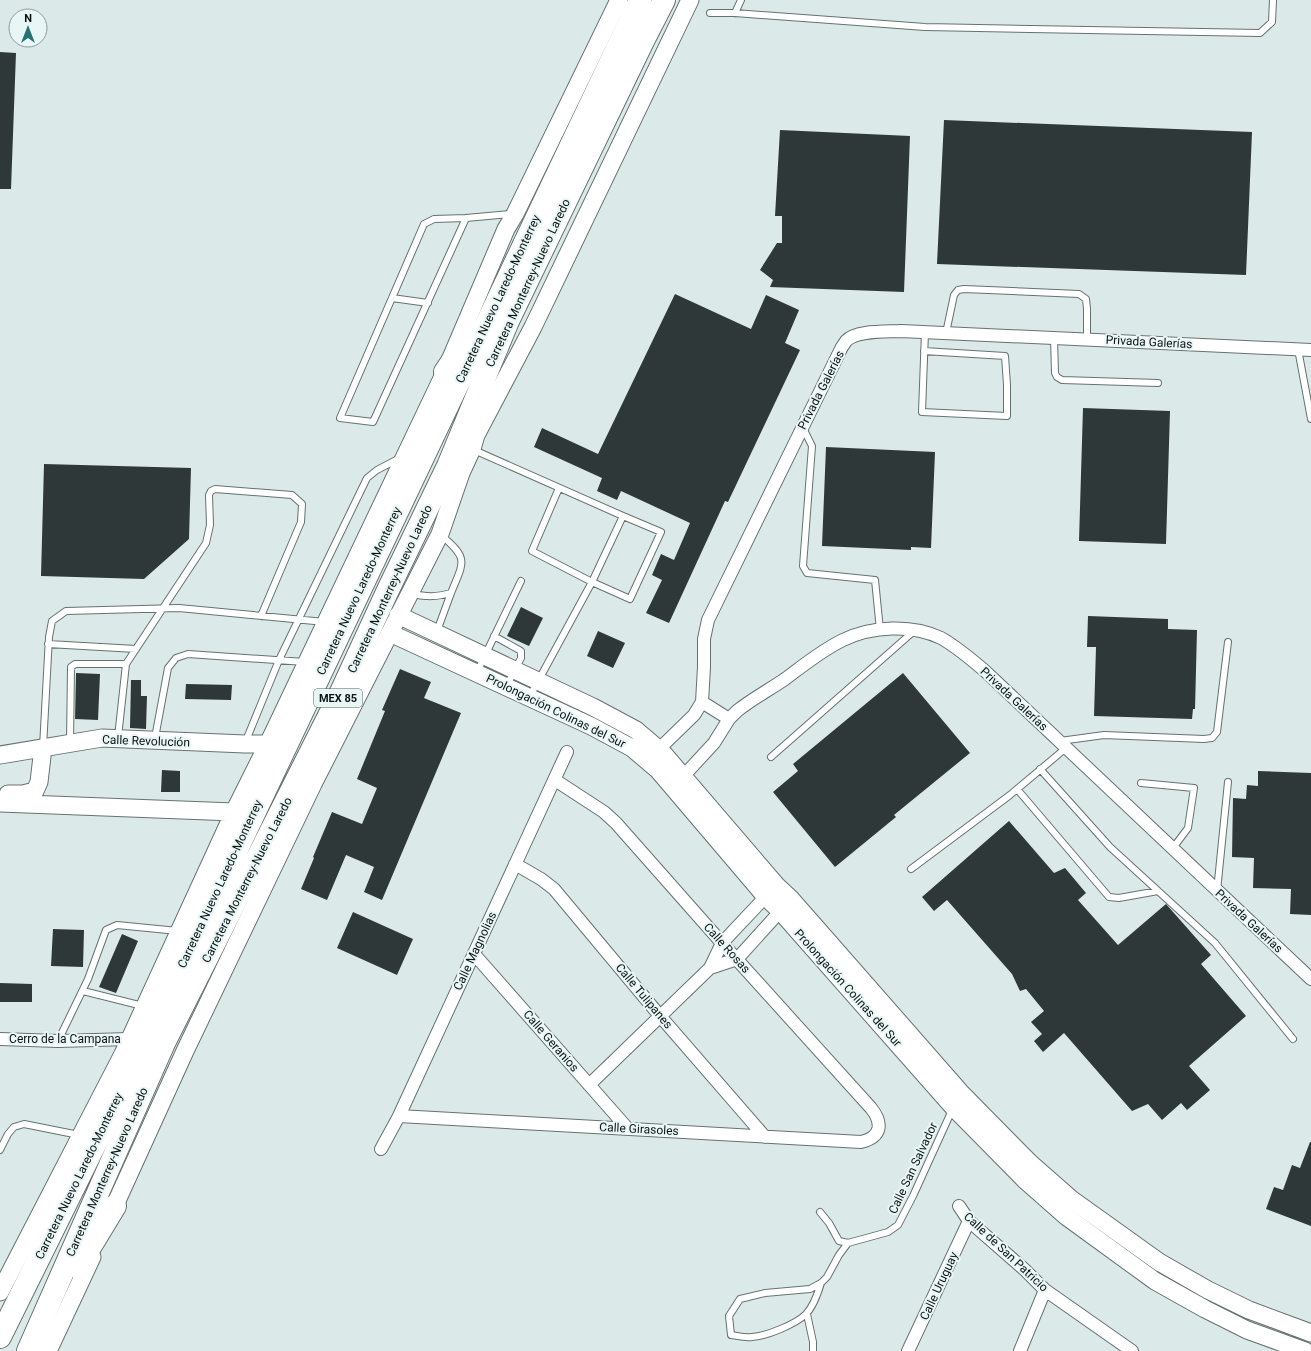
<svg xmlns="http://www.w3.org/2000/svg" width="1311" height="1351" font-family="Roboto,sans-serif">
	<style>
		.building { fill: #2e3838 }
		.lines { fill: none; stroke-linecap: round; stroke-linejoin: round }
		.lane-casing { stroke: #667272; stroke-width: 8 }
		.street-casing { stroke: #667272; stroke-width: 14 }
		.secondary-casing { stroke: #667272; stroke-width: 19 }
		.highway-casing { stroke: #667272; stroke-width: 24 }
		.lane { stroke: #fff; stroke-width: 6 }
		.street { stroke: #fff; stroke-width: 12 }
		.secondary { stroke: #fff; stroke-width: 17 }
		.highway { stroke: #fff; stroke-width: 22 }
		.labels { text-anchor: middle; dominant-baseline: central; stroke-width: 4; stroke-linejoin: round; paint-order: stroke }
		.shield { fill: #e9f6f6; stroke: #505757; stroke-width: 1 }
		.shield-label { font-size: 11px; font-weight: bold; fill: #0e1313 }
		.street-label { font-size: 12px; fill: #0e1313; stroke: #e9f6f6 }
	</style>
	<rect width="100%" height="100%" fill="#dce9e9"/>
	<!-- building -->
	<path class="building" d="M 0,52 L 16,53 L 11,189 L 0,189 Z
		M 944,120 L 1252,132 L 1246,275 L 937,264 Z
		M 780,130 L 910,136 L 904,292 L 770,287 L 773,280 L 760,270 L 777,243 L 782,243 L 782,216 L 775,216 Z
		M 675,294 L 751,329 L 766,295 L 799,310 L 785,343 L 800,350 L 728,502 L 725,501 L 669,623 L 646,613 L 662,580 L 652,575 L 661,554 L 674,560 L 690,523 L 621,491 L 617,500 L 597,491 L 602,478 L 534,447 L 542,428 L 598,454 Z
		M 1083,408 L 1170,411 L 1166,544 L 1079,541 Z
		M 826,447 L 935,452 L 931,548 L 911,547 L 911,550 L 822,546 Z
		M 44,464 L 191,468 L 189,539 L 144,579 L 41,576 Z
		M 521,607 L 543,618 L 529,646 L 507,636 Z
		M 1088,616 L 1168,619 L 1168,629 L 1197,630 L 1195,709 L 1193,709 L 1192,719 L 1094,716 L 1096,647 L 1087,647 Z
		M 598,631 L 625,643 L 613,668 L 587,656 Z
		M 400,669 L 431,682 L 424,698 L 461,713 L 382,900 L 364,892 L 374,867 L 346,855 L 327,900 L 301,889 L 314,858 L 313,857 L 332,812 L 362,824 L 377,788 L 357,779 L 385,711 L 382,710 Z
		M 76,673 L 100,674 L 98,720 L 75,719 Z
		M 903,673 L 970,753 L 894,815 L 896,817 L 835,867 L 773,792 L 798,771 L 793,764 Z
		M 131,680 L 141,680 L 141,696 L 147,696 L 146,729 L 130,728 Z
		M 186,684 L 232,685 L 231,700 L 185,699 Z
		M 162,770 L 180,771 L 180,792 L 161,792 Z
		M 1258,771 L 1311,773 L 1311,915 L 1290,914 L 1291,889 L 1253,888 L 1254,858 L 1232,857 L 1233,798 L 1246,799 L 1247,785 L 1258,786 Z
		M 1009,821 L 1054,873 L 1065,868 L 1086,893 L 1078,900 L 1118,945 L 1166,904 L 1211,955 L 1201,964 L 1246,1016 L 1189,1066 L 1210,1090 L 1187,1110 L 1181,1103 L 1162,1120 L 1148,1104 L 1132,1111 L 1064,1033 L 1043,1052 L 1034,1041 L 1042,1034 L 1031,1022 L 1044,1011 L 1026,989 L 1020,991 L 1012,974 L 947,900 L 934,911 L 922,897 Z
		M 353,912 L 413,939 L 397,975 L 337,948 Z
		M 53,929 L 84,930 L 83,967 L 51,966 Z
		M 122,934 L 138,941 L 116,993 L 99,987 Z
		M 0,983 L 32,984 L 32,1002 L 0,1002 Z
		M 1310,1142 L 1311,1142 L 1311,1226 L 1266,1209 L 1274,1187 L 1283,1190 L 1292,1165 L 1300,1168 Z"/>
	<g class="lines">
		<defs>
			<path id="lane" d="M 710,13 L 735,13 L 925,27 L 1260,33 L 1272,22 L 1273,0
				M 735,13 L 741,0
				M 466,218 L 373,422 L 340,418 L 424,224 L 434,219 L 466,218 L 511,214
				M 392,298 L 428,303
				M 946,333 L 954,295 L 958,290 L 964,289 L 1079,294 L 1086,299 L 1087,309 L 1087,340
				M 1054,338 L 1055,373 L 1057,377 L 1062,380 L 1158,383
				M 1298,349 L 1311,419
				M 924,351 L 1005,356 L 1007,385 L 1007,416 L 922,412 L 925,332
				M 803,428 L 812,446 L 803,566 L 807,573 L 875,580 L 880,630
				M 474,450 L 623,516 L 592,582 L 530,696
				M 559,488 L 532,551 L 592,582 L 630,599 L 661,532 L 623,516
				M 412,594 C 428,597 436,597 451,593 C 464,561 469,559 441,535
				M 437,631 L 451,593
				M 494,636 L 521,651 L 521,658 L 507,685
				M 48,644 L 136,649
				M 477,672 L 521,581
				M 118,737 L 126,664 L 206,543 L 210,525 L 209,495 L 211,491 L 215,489 L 292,495 L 302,504 L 301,522 L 261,616
				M 155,738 L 168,668 L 176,658 L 188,654 L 305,662
				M 1060,741 L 1104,735 L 1204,739 L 1212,738 L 1217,732 L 1228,642
				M 70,743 L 71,667 L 75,664 L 126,664
				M 245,743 L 279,660 L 367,478 L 377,470 L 400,458
				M 43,747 L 49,637 L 52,621 L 66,611 L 179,608 L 325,622
				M 771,757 L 914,631
				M 1040,769 L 1110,847 L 1215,943 L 1293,1039
				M 1141,783 L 1194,788 L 1188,828 L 1173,848
				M 1017,789 L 1109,897 L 1119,898 L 1158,891
				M 911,869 L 1010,795 L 1066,748
				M 1217,891 L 1228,782
				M 83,991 L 143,1006
				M 58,1041 L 88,979 L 106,930 L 117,925 L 178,931
				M 0,1150 L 8,1134 L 14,1127 L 24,1124 L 79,1135
				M 820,1212 L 829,1223 L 839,1241 L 848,1243 L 888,1232 L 898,1225 L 913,1196 L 953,1108
				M 821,1283 C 818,1293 814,1306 806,1314 C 796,1324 767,1336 752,1337 C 745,1338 738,1336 731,1335 L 729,1316 L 740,1299 L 765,1293 L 810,1289 L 821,1283 L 827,1277 L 839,1255 L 848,1243
				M 807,1314 L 813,1342 L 813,1351"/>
			<path id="street" d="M 702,702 L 729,719
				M 655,755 L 659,749 L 694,715 L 702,702 L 704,667 L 704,639 L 708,620 L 838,355 C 840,350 843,345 846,341 C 856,330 887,332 901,331 L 1311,350
				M 678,782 L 714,743 L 729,719 L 737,711 C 752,699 769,690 785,679 C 804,665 822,650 843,640 C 872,626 912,624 941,638 C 957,647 971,659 985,671 L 1311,979
				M 515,864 L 541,879 L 554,889 L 660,1016 L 765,1137
				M 474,954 L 628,1129
				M 710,968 L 737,959 L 785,906
				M 0,1039 L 58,1041 L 130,1039
				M 589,1085 L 710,968 L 722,943 L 770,892
				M 399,1116 L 861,1142 C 882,1137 883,1123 871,1108 L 722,943 L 616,823 L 604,812 L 555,780
				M 381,1149 L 399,1116 L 567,752
				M 959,1206 L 969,1221 L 1025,1270 L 1045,1290 L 1132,1351
				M 908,1351 L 969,1221
				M 1020,1351 L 1045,1290"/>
			<path id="secondary" d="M 398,615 L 593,707 L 636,730 L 663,753 L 777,886 L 791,899 L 962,1094 L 1030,1163 L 1071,1199 L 1159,1262 L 1208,1290 L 1249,1310 L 1311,1333
				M 390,633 L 591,726 L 632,748 L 658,770 L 766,897 L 781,912 L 953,1107 L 1025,1180 L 1067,1217 L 1155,1281 L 1205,1309 L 1247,1330 L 1305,1351
				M 0,755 L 102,738 L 245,744 L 268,744
				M 8,794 L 23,794 L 35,791 L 39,782 L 43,748
				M 0,803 L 234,812
				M 110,1216 L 185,1051 L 313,784 L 440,534 L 461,473 L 472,449 L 476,435 L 533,327 L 690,0
				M 0,1292 L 123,1054 L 234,812 L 268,744 L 445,372 L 506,229 L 515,214 L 619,0
				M 48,1351 L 92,1257"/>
			<path id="highway" d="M 445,372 L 464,344
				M 78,1267 L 115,1206
				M 0,1337 L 148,1037 L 640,0
				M 28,1351 L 164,1043 L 341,692 L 388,590 L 448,466 L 508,321 L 643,41 L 664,0"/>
		</defs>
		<!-- lane casing -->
		<use href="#lane" class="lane-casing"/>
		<!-- street casing -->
		<use href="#street" class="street-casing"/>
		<!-- secondary casing -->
		<use href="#secondary" class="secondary-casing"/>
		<!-- highway casing -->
		<use href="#highway" class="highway-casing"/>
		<!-- lane -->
		<use href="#lane" class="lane"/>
		<!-- street -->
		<use href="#street" class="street"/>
		<!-- secondary -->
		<use href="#secondary" class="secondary"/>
		<!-- highway -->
		<use href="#highway" class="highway"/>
	</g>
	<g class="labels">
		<!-- shield labels -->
		<rect class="shield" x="314" y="689" width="48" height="18" rx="3"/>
		<g class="shield-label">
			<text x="338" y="698">MEX 85</text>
		</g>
		<!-- street labels -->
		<g class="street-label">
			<text transform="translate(528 283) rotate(-65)">Carretera Monterrey-Nuevo Laredo</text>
			<text transform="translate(498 299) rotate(-65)">Carretera Nuevo Laredo-Monterrey</text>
			<text transform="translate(1149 342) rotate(3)">Privada Galerías</text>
			<text transform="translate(821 390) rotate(-63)">Privada Galerías</text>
			<text transform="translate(390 589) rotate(-65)">Carretera Monterrey-Nuevo Laredo</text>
			<text transform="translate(359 591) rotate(-65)">Carretera Nuevo Laredo-Monterrey</text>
			<text transform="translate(1014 699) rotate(43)">Privada Galerías</text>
			<text transform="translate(556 711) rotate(26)">Prolongación Colinas del Sur</text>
			<text transform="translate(146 741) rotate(2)">Calle Revolución</text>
			<text transform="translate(247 880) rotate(-63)">Carretera Monterrey-Nuevo Laredo</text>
			<text transform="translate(220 884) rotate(-65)">Carretera Nuevo Laredo-Monterrey</text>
			<text transform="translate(1249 921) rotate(43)">Privada Galerías</text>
			<text transform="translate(727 948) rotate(48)">Calle Rosas</text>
			<text transform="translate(475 951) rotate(-65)">Calle Magnolias</text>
			<text transform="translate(848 988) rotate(48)">Prolongación Colinas del Sur</text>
			<text transform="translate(644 996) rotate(50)">Calle Tulipanes</text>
			<text x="65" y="1039">Cerro de la Campana</text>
			<text transform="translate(551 1041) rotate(49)">Calle Geranios</text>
			<text transform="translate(639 1129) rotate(3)">Calle Girasoles</text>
			<text transform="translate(913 1168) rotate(-65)">Calle San Salvador</text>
			<text transform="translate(107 1172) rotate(-66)">Carretera Monterrey-Nuevo Laredo</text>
			<text transform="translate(79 1176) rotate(-64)">Carretera Nuevo Laredo-Monterrey</text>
			<text transform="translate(1006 1252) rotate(43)">Calle de San Patricio</text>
			<text transform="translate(939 1286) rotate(-65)">Calle Uruguay</text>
		</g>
	</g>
	<!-- north arrow -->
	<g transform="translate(28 28)"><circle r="19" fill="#e9f6f6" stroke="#919b9b"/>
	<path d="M0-3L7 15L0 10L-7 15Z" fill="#257173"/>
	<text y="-6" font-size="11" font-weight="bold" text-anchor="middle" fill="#0e1313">N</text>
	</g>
</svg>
